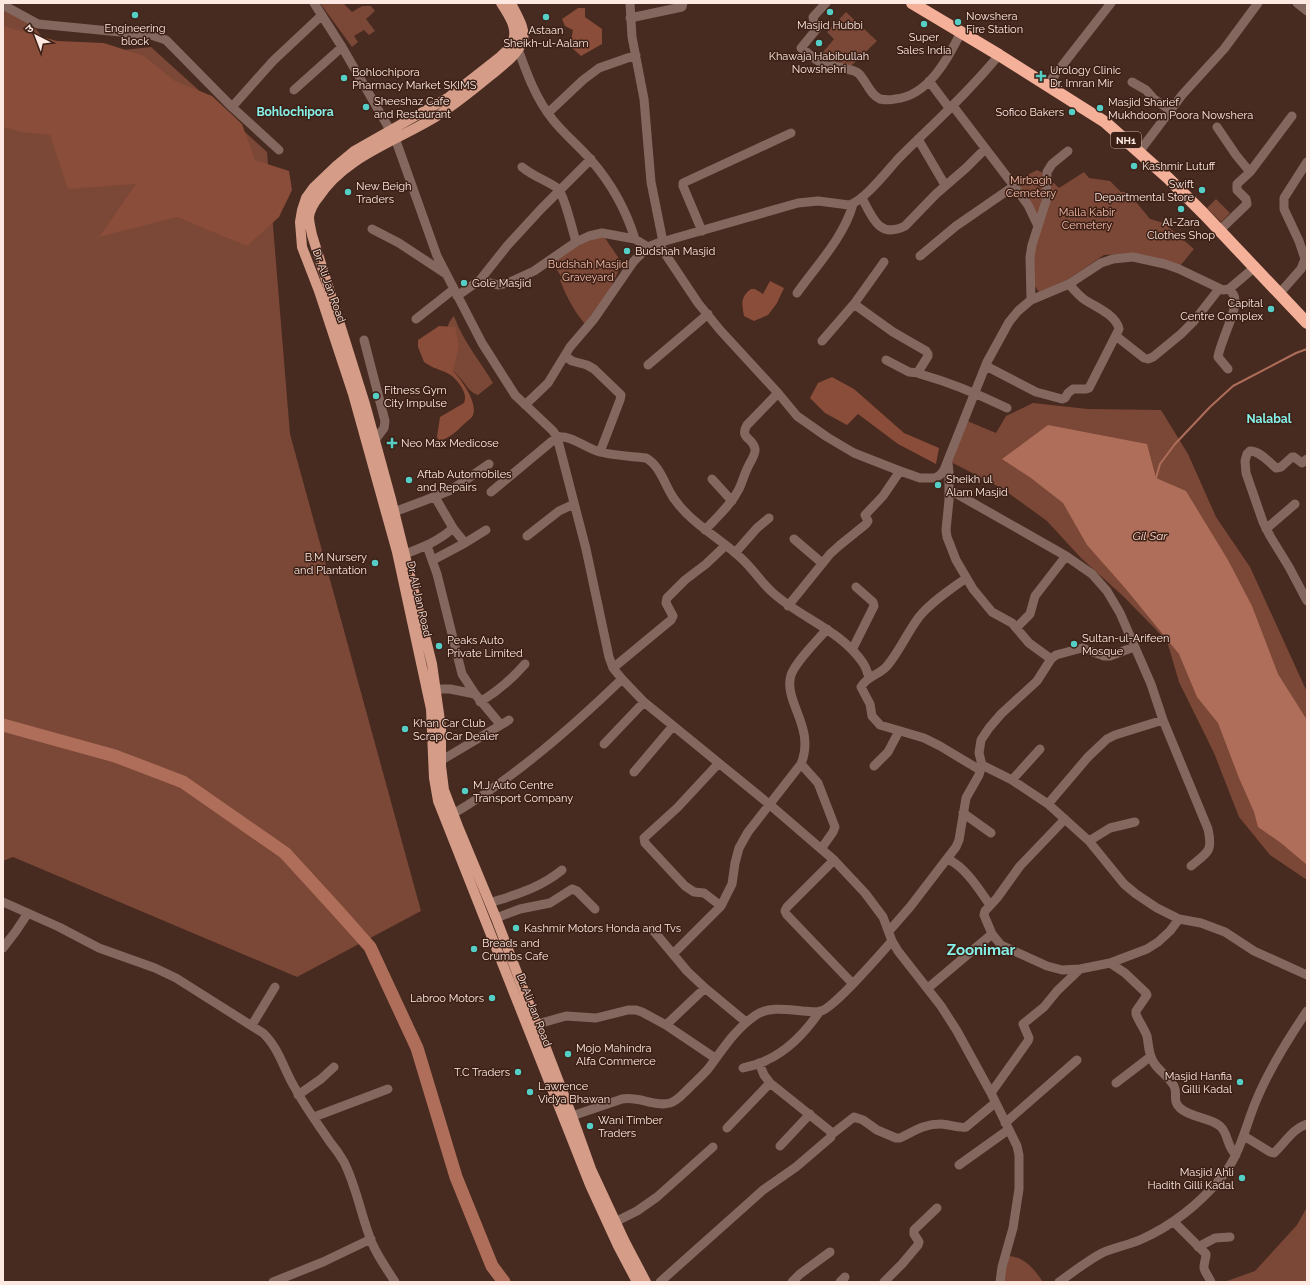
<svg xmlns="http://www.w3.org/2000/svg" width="1310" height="1285" font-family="Raleway,'Noto Sans Devanagari',sans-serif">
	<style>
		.green { fill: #7b4736 }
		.forest { fill: #8a4d39 }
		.water { fill: #ae6e59 }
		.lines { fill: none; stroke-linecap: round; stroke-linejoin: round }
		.stream { stroke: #ae6e59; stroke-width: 2 }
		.river { stroke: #ae6e59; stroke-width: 13 }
		.minor { stroke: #84685f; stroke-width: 9 }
		.major { stroke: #d59c88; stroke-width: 10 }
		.highway { stroke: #f5b099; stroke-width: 12 }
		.poi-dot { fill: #55cec6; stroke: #3c2016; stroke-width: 1.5 }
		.labels { text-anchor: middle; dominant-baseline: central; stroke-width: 3; stroke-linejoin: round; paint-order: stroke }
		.shield { fill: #3c2016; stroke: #c3ada5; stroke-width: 1 }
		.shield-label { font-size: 10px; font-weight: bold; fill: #fde9e2 }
		.poi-label { font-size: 11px; fill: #fde9e2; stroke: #3c2016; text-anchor: start }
		.park-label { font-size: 11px; fill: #f6beab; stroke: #3c2016 }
		.street-label { font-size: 11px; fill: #fde9e2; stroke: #3c2016 }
		.neighbourhood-label { font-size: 12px; font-weight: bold; fill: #86f0e8; stroke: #3c2016 }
		.water-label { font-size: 12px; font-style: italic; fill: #fad4c7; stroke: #3c2016 }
		.district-label { font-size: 15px; font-weight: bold; fill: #86f0e8; stroke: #3c2016 }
	</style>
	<rect width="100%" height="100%" fill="#472a20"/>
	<!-- green -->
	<path class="green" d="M 320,3 L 343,3 L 352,12 L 362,6 L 371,6 L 375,11 L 366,19 L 375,31 L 369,35 L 364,30 L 354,36 L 358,42 L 352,47 Z
		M 3,5 L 20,9 L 58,57 L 151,47 L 267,152 L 290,434 L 421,911 L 297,977 L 13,857 L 3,861 Z
		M 846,12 L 877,41 L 849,68 L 818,58 L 834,39 L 827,32 Z
		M 1037,170 L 1043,173 L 1041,206 L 1037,217 L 1014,182 Z
		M 1084,172 L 1089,178 L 1110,181 L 1121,192 L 1128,192 L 1150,219 L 1164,223 L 1194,249 L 1180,266 L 1124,254 L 1104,255 L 1067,280 L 1039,292 L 1032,282 L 1032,253 L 1047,185 L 1054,183 L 1059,188 Z
		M 1216,199 L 1230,213 L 1221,222 L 1207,208 Z
		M 597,236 L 605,238 L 622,263 L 606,298 L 585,324 C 574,311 566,296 560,280 L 562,278 L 552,262 L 562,253 Z
		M 454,316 C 463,341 480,361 493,383 L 478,395 C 469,392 467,386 461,379 C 457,374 452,370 446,365 C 446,351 442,327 454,316 Z
		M 1033,403 L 1088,409 L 1161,410 L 1188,454 L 1216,517 L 1250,567 L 1307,692 L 1307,880 L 1270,855 L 1239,817 L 1214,753 L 1179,682 L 1167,641 L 1124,597 L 1081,558 L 1047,521 L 1003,489 L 951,462 L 965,420 L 996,433 L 1006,416 Z
		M 1307,1207 L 1307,1282 L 1224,1282 L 1255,1271 L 1297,1225 Z
		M 1007,1256 C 1024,1256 1034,1269 1043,1282 L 1002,1282 Z"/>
	<!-- forest -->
	<path class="forest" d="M 578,8 L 585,8 L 585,17 L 602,29 L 602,44 L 581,56 L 570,46 L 573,30 L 565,26 L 562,19 Z
		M 3,26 L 57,41 L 104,43 L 144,56 L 175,81 L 212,96 L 242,124 L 255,160 L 289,171 L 292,190 L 279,217 L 247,246 L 177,217 L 99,237 L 136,184 L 68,189 L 50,135 L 21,132 L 3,127 Z
		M 770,281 L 784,288 L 777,303 L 768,315 L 754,321 L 744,316 C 742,304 740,297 751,289 L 755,289 L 763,294 Z
		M 439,326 L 455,327 L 459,346 L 453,371 C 461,379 480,405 472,417 C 469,420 465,423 462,426 C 455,433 449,438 439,441 L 437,437 L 440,417 L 464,403 C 466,397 465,394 462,388 C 450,368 441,374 424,362 L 418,347 L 418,340 Z
		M 832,377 L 854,389 L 904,433 L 939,448 L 936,464 L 898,444 L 858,414 L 847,425 L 825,413 L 810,398 L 818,383 Z"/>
	<!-- water -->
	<path class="water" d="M 1048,425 L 1147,444 L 1156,478 L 1186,491 L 1228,560 L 1252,606 L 1278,674 L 1307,720 L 1307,865 L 1281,843 L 1258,827 L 1254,812 L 1239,778 L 1218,723 L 1197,697 L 1179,654 L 1125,588 L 1087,545 L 1063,503 L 1031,478 L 1002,459 Z"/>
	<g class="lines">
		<!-- stream -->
		<path class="stream" d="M 1156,478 L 1160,464 L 1175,444 L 1210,407 L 1233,386 L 1296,353 L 1307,349"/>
		<!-- river -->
		<path class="river" d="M 3,725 L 115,756 L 183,782 L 285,853 L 338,911 L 370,947 L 417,1048 L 456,1177 L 492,1266 L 504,1282"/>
		<!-- minor -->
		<path class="minor" d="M 314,3 L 342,47 L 390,130
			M 630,3 L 632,37 L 644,99 L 651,182 L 663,242
			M 826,3 L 813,17 L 814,22 L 819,26 L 801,48 C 807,52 814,59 820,62 C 830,67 852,68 858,73 C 866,80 870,95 880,99 C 885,100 891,100 895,99 C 928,96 948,59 961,32
			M 1297,3 L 1307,11
			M 3,5 L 38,24 L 151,35 L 166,40 L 232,107 L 279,150
			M 630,18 L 682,7 L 683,3
			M 518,49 C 527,74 536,99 553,120 C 564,134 579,146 591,160 C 611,183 626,210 635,239
			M 929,81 L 950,109
			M 1132,82 L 1146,90 L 1154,99 L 1170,110
			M 1047,85 L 1111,3
			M 294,90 L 342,47
			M 953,106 L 1014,186 L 1028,205 L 1038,226
			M 232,107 L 273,61 L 322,15
			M 548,113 L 583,80 L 599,68 L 636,55
			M 1217,127 L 1236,155 L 1250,172
			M 395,138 L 437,256 L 482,343 L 515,395 L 553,431 L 557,437 L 586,549 L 609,657 L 613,668 L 622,679 L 644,702 L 769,804 L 834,860 L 865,893 L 883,917 L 892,941 L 898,951 L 941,1006 L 957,1031 L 991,1093 L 1017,1146 L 1019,1155 L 1019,1189 L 1013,1228 L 1002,1267 L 1000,1282
			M 918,139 L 945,185
			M 1139,152 L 1182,95 L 1224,49 L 1258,3
			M 522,167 C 534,177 546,180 557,188 C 564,193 573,232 576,242
			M 862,198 C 872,217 879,239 905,226 L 936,194 L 966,168 L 985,149
			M 372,229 L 399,243 L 446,274
			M 1220,230 L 1247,204 L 1246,199 L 1237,190 L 1237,184 L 1250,172 L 1292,116
			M 702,231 L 683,186 L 683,183 L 791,133
			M 658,243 L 698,303 L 720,330 L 778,393 L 797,416 L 827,437 L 854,453 L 900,471 L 920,478 L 935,478 L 940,475 L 944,470 L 987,362 L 1009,322 L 1018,311 L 1031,300 L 1069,284 L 1101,263 L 1113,259 L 1133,257 L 1165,264 L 1179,269 L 1223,290 L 1229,289 L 1255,267
			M 920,256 L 956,226 L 1014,186
			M 480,280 L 498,285 L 508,283 L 534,271 L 576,242 L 589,236 L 602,233 L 635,239 L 648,247
			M 797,293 C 817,265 844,237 853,204
			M 1279,294 L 1301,269 L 1305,259 L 1299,241 L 1284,209 L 1284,198 L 1307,162
			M 457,296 L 480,280 L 507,246 L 541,209 L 591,159
			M 1031,300 L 1030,257 L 1032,245 L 1046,201 L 1047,172 L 1052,164 L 1068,151
			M 854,304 L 893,332 L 926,351 L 928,354 L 928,356 L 918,372 L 920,374 C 952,383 978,394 1007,408
			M 416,319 L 454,289
			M 1116,336 L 1144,358 L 1148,359 L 1153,357 L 1181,334 L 1194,321 L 1219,289
			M 364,340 L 385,421 L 384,428 L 375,440
			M 822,341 L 854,304 L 884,262
			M 565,356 L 572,361 L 587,365 L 594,369 L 621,395 L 620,400 L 600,452
			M 886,360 L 909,372 L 919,373
			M 648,365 L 708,314
			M 986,366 L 1036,392 L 1062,399 L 1065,398 L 1068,393 L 1073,389 L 1086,389 L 1089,388 L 1119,329 C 1116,315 1096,307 1085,300 C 1079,296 1074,290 1069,284
			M 1228,369 L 1218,357 C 1220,343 1237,310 1235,300 C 1235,295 1232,292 1229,289
			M 525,405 L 548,383 L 570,347 L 594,319 L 634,261 L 648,247 L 658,243 L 798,203 L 818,201 L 849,205 C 864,201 887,171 898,159 C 932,125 968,93 999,55
			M 1307,459 L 1302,463 L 1294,457 L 1292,457 L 1281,467 L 1276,468 C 1269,462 1260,451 1250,451 L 1247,454 L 1245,461 L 1246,473 L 1263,522 L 1270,536 L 1289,567 L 1307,601
			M 948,463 L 949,472 L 949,500 L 946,530 L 947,537 L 956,560 L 973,589 L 992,612 L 1012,623 L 1029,643 L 1051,659
			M 712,479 L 732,501
			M 950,490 L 1066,556 L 1092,574 L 1107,591 L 1120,613 L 1151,684 L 1163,720 L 1208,829 C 1213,852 1208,852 1191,866
			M 491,492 L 557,437 C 572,435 585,448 600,452 C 615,456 631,456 646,458 C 661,466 665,487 675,500 C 692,524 720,538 741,558 C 753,569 761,582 772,592 C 800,618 841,630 863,663 C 866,667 867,672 869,677
			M 435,497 L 453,528 L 465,543
			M 394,512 L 426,500 L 451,490 L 489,464
			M 1266,529 L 1295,504
			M 705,530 C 717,517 731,505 739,489 C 742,483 744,475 747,469 C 749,463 756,455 755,449 C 753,437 739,439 747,425 L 778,393
			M 527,536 L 559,511 L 574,504
			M 794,539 L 822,563
			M 427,546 L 437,574 L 462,674 L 475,694 L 500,724
			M 735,553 L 757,528 L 769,518
			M 405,554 C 423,547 439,541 453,528
			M 433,560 L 465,543 L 486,530
			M 966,578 C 950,590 931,602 919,617 C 907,633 899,652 887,666 C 878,676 868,675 861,687 L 870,704 L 872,716 L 880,725 L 924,738 L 940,746 L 980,770
			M 788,606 L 830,554 L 840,545 L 866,524 L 868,521 L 865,515 L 883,496 L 900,471
			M 1016,628 L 1030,614 L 1035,596 L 1066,556
			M 852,650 L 874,606 L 873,602 L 856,587
			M 613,668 L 671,620 L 673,616 L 666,603 L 667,598 L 685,580 L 706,564 L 725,546
			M 436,689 L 450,689 L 475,694
			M 480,702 C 498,691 512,679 525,664
			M 604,744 L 644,702
			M 442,760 L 509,720
			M 718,764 L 677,808 L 644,838 L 645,843 L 685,886 L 694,892 L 704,893 L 721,906
			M 801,764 L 818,783 L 835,827 L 833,832 L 821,849
			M 982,765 L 1012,780 L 1048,804 L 1089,841 L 1124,884 L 1136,894 L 1157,908 L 1179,919 L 1201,923 L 1225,932 L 1254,951 L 1307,975
			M 874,766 L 888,752 L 899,731
			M 634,772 L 673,726
			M 1012,780 L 1040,749
			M 1048,804 L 1088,757 L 1107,739 L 1115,735 L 1163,720
			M 963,813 L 991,833
			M 453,814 C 515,777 570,729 622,679
			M 1065,819 L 1020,866 L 997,898 L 985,911 L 984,915 L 992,934 L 1001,945 L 1047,966 L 1062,970 L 1080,969 L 1110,963 L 1147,949 L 1158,942 L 1170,931 L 1179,919
			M 1089,841 L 1110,828 L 1135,822
			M 948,859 C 967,869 978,888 990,905
			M 834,860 L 787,907 L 785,911 L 787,915 L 853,984
			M 3,902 L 59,927 L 99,948 L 155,968 L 176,978 L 263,1033 C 279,1048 284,1070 295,1088 C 305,1107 318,1124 330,1142 C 335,1148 340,1155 344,1162 C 357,1188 361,1216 372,1243 C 378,1257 387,1269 395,1282
			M 490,903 C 517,894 540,888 562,870
			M 496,918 L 520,909 L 550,903 L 572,889 L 577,891 L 595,909
			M 652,929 L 687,971 L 705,988 L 746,1022
			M 889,931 L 910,907 L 956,847 L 959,840 L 966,798 L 979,775 L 982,765 L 979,753 L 981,740 L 989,728 L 1001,714 L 1037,681 L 1051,659 L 1056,655 L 1082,648 L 1104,656 L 1110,656 L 1134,647
			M 3,948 L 16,931 L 28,913
			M 673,954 L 721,906 L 732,884 L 735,863 L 739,848 L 748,832 L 801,764 C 816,727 783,702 791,675 C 796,661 817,641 827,629
			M 1110,963 L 1125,973 L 1146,993 L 1147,995 L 1136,1011 L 1136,1014 C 1139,1022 1144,1028 1147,1036 C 1149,1046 1148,1054 1154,1063 C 1159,1071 1169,1077 1174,1086 C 1178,1094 1172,1101 1180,1108 C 1191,1118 1209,1117 1220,1126 C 1229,1134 1226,1146 1236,1155
			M 928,988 L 992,934
			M 252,1025 L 275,987
			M 666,1025 L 705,988
			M 531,1026 L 566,1016 L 596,1018 L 628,1010 L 636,1010 L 642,1012 L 666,1025 L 715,1058
			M 743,1068 C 751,1066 760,1064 767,1060 C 789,1050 807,1030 820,1011
			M 1116,1083 L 1150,1057
			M 991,1093 L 1028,1041 L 1029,1038 L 1023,1024 L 1044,1007 L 1057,991 L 1080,969
			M 298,1095 L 321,1079 L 334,1067
			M 572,1116 L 622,1099 C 640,1096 654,1107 670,1103 C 677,1101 682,1095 687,1090 C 694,1083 702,1076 708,1069 C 723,1049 735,1029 756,1015 C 769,1006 789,1010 803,1011 C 809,1011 816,1013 821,1011 C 835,1007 880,954 892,941
			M 314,1117 L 388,1089
			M 1005,1123 L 1077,1060
			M 727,1128 L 770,1083
			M 831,1135 L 854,1117 L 863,1120 L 877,1130 L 896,1138 L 900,1138 C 915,1131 923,1124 941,1124 C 948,1124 961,1129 966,1127 L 995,1103
			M 1244,1136 L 1270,1152 L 1274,1153 C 1286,1142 1292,1129 1307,1124
			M 780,1146 L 810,1114
			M 959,1165 L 1008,1130
			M 615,1222 L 637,1211 L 657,1197 L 713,1147
			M 1174,1222 L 1206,1254 L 1206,1256 C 1202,1273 1204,1267 1211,1282
			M 1198,1247 L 1215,1238 L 1230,1237
			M 273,1282 L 323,1262 L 371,1239
			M 660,1282 L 763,1190 L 796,1167 L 831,1137 L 831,1135 L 830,1131 L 770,1083 L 764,1075 L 759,1063
			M 792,1282 L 800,1274 L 830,1252
			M 840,1282 L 845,1277
			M 884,1282 L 902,1264 L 918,1245 L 919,1242 L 914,1234 L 914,1230 L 937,1208
			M 1059,1282 C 1073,1272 1087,1261 1102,1253 C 1115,1247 1129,1245 1142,1239 C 1173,1225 1200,1203 1221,1178 C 1240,1156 1245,1127 1256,1101 C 1269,1069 1288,1039 1307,1011"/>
		<!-- major -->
		<path class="major" d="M 501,3 C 509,15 520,31 511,45 C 509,49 504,53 500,57 L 449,97 L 354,151 L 336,166 L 314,187 L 306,198 L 302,210 L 300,222 L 302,247 L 319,291 L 353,394 L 397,552 L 431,709 L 434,778 L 438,801 L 590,1185 L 618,1246 L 637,1282
			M 511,3 C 516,14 526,28 523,40 C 518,55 502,66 490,76 C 473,90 456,104 437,116 C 397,141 345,156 318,198 C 314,203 310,210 309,217 C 309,223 311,229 312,235 L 365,404 L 391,499 L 432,664 L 441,728 L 441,766 L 444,790 L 459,829 L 496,918 L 572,1116 L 591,1169 L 625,1242 L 646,1282"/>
		<!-- highway -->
		<path class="highway" d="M 912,3 L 999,55 L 1105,122 L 1168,178 L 1204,214 L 1307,323"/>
	</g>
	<!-- markers -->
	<g class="poi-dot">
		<circle cx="830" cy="12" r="4"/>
		<circle cx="135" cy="15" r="4"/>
		<circle cx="546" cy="17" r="4"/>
		<circle cx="958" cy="22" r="4"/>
		<circle cx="924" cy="24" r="4"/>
		<circle cx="819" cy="43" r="4"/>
		<path d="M1039 70h4v4h4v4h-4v4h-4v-4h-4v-4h4z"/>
		<circle cx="344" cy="78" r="4"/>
		<circle cx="366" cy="107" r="4"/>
		<circle cx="1100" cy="108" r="4"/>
		<circle cx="1072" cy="112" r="4"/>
		<circle cx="1134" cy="166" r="4"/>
		<circle cx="1202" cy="190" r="4"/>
		<circle cx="348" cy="192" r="4"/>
		<circle cx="1181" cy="209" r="4"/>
		<circle cx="627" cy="251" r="4"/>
		<circle cx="464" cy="283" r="4"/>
		<circle cx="1271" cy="309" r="4"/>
		<circle cx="376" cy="396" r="4"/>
		<path d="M390 437h4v4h4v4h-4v4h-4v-4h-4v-4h4z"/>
		<circle cx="409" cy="480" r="4"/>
		<circle cx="938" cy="485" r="4"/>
		<circle cx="375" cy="563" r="4"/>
		<circle cx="1074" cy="644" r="4"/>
		<circle cx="439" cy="646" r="4"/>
		<circle cx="405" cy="729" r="4"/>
		<circle cx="465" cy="791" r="4"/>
		<circle cx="516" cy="928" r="4"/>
		<circle cx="474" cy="949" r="4"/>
		<circle cx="492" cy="998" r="4"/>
		<circle cx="568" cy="1054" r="4"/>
		<circle cx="518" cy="1072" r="4"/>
		<circle cx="1240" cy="1082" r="4"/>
		<circle cx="530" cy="1092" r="4"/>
		<circle cx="590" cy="1126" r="4"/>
		<circle cx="1242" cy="1178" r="4"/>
	</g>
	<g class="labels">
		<!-- shield labels -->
		<rect class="shield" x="1111" y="132" width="30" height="16" rx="3"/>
		<g class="shield-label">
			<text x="1126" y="140">NH1</text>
		</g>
		<!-- poi labels -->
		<g class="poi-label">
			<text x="966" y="16">Nowshera<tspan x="966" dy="13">Fire Station</tspan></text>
			<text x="830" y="25" text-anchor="middle">Masjid Hubbi</text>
			<text x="135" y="28" text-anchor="middle">Engineering<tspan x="135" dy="13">block</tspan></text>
			<text x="546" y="30" text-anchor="middle">Astaan<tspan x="546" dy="13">Sheikh-ul-Aalam</tspan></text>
			<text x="924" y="37" text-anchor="middle">Super<tspan x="924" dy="13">Sales India</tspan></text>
			<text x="819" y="56" text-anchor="middle">Khawaja Habibullah<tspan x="819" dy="13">Nowshehri</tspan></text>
			<text x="1050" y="70">Urology Clinic<tspan x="1050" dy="13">Dr. Imran Mir</tspan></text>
			<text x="352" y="72">Bohlochipora<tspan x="352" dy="13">Pharmacy Market SKIMS</tspan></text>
			<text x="374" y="101">Sheeshaz Cafe<tspan x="374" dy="13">and Restaurant</tspan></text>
			<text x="1108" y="102">Masjid Sharief<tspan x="1108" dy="13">Mukhdoom Poora Nowshera</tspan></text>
			<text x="1064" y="112" text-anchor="end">Sofico Bakers</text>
			<text x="1142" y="166">Kashmir Lutuff</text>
			<text x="1194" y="184" text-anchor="end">Swift<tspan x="1194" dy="13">Departmental Store</tspan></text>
			<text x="356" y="186">New Beigh<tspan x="356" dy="13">Traders</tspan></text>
			<text x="1181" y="222" text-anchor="middle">Al-Zara<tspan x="1181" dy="13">Clothes Shop</tspan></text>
			<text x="635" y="251">Budshah Masjid</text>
			<text x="472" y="283">Gole Masjid</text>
			<text x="1263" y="303" text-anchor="end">Capital<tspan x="1263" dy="13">Centre Complex</tspan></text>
			<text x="384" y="390">Fitness Gym<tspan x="384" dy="13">City Impulse</tspan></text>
			<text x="401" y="443">Neo Max Medicose</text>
			<text x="417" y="474">Aftab Automobiles<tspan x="417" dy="13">and Repairs</tspan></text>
			<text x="946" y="479">Sheikh ul<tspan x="946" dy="13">Alam Masjid</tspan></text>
			<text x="367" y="557" text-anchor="end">B.M Nursery<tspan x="367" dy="13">and Plantation</tspan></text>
			<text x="1082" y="638">Sultan-ul-Arifeen<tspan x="1082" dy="13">Mosque</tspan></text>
			<text x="447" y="640">Peaks Auto<tspan x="447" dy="13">Private Limited</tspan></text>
			<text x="413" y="723">Khan Car Club<tspan x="413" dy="13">Scrap Car Dealer</tspan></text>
			<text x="473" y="785">M.J Auto Centre<tspan x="473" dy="13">Transport Company</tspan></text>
			<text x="524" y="928">Kashmir Motors Honda and Tvs</text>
			<text x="482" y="943">Breads and<tspan x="482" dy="13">Crumbs Cafe</tspan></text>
			<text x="484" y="998" text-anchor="end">Labroo Motors</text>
			<text x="576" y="1048">Mojo Mahindra<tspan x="576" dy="13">Alfa Commerce</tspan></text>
			<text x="510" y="1072" text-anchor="end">T.C Traders</text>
			<text x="1232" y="1076" text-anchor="end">Masjid Hanfia<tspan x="1232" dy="13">Gilli Kadal</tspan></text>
			<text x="538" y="1086">Lawrence<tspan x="538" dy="13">Vidya Bhawan</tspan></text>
			<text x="598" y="1120">Wani Timber<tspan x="598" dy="13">Traders</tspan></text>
			<text x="1234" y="1172" text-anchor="end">Masjid Ahli<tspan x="1234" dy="13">Hadith Gilli Kadal</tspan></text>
		</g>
		<!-- park labels -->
		<g class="park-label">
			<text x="1031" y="180">Mirbagh<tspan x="1031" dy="13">Cemetery</tspan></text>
			<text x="1087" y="212">Malla Kabir<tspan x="1087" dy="13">Cemetery</tspan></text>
			<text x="588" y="264">Budshah Masjid<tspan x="588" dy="13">Graveyard</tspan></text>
		</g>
		<!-- street labels -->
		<g class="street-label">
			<text transform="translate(329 286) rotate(70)">Dr. Ali Jan Road</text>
			<text transform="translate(419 599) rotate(77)">Dr. Ali Jan Road</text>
			<text transform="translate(534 1010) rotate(69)">Dr. Ali Jan Road</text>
		</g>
		<!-- neighbourhood labels -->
		<g class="neighbourhood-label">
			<text x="295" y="112">Bohlochipora</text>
			<text x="1269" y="419">Nalabal</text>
		</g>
		<!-- water labels -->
		<g class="water-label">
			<text x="1150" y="536">Gil Sar</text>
		</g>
		<!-- district labels -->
		<g class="district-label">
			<text x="981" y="950">Zoonimar</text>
		</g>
	</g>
	<!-- border -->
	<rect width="1310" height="1285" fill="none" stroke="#fde9e2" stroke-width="8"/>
	<!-- north arrow -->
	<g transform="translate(36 36) rotate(318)" stroke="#3c2016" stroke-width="3" paint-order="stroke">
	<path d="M0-3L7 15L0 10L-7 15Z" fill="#fde9e2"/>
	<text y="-6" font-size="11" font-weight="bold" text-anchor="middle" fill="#fde9e2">उ</text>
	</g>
</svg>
